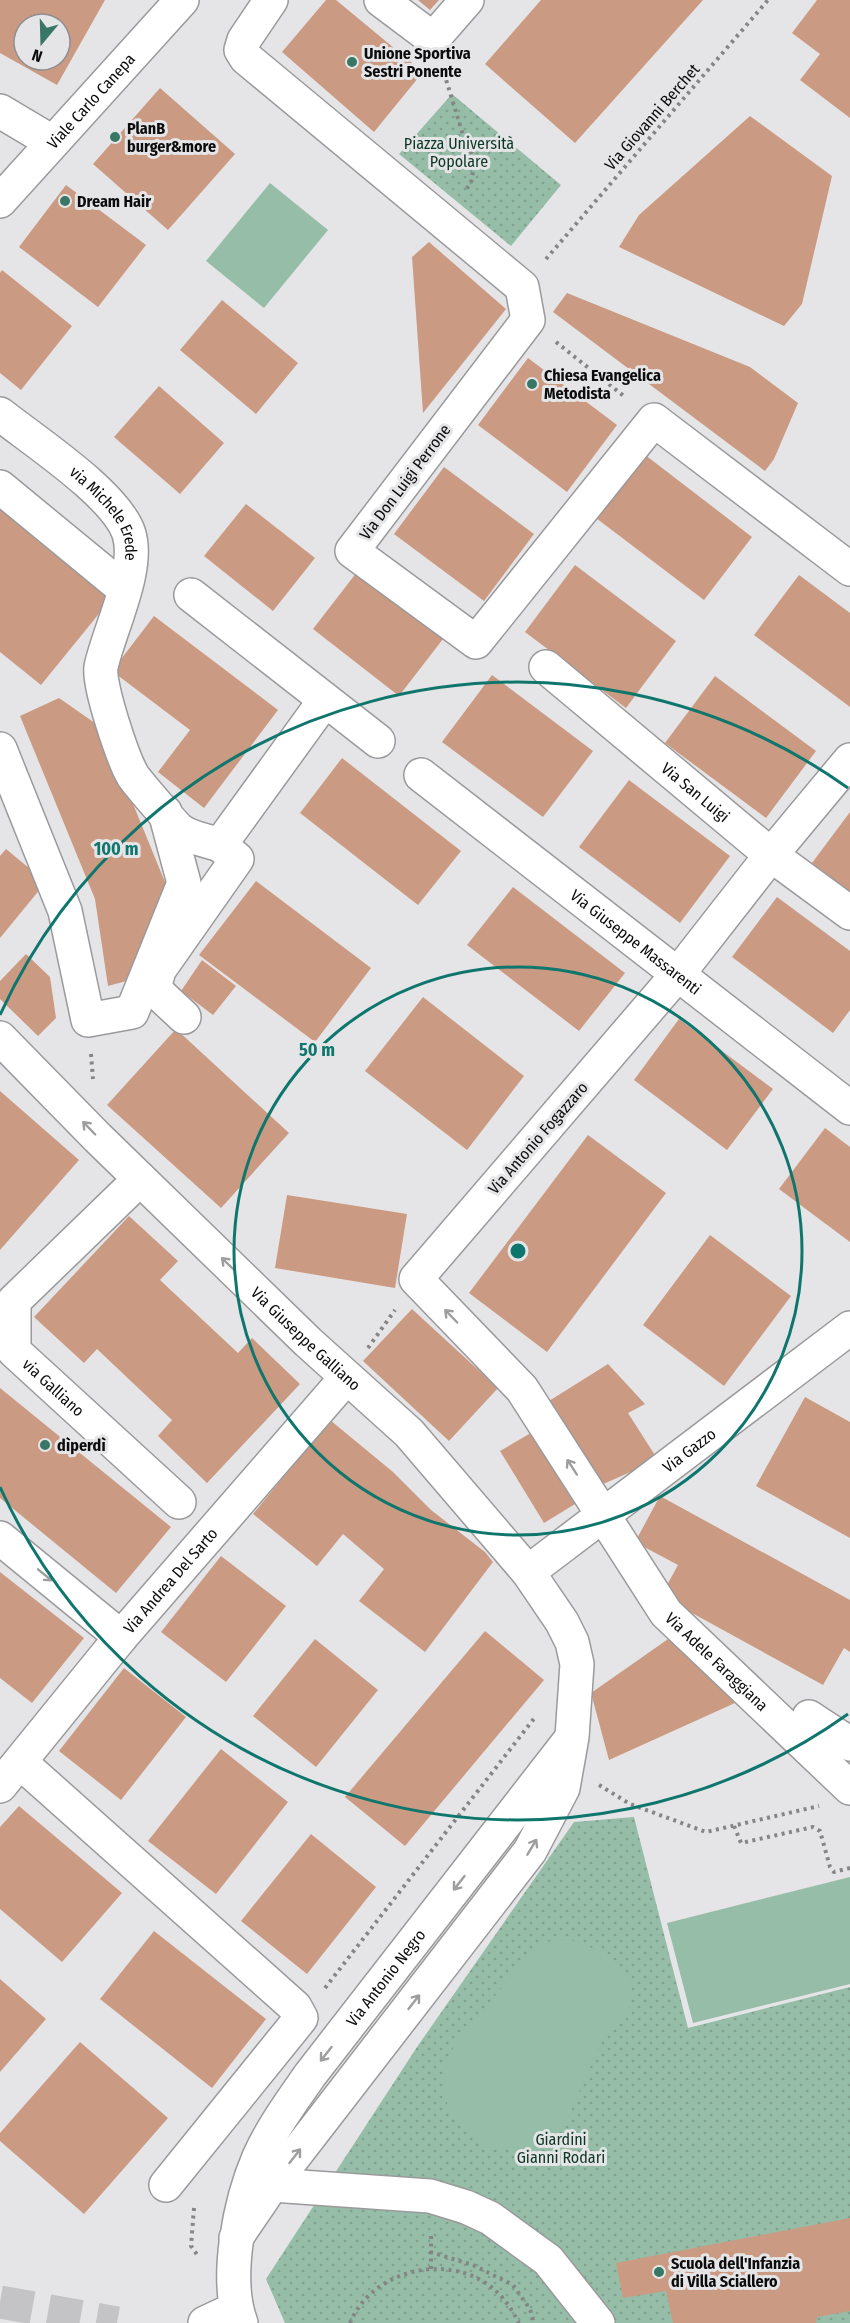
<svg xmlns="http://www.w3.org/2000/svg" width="850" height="2323" font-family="'Fira Sans Condensed',sans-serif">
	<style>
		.green { fill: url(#green-dots) }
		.pitch { fill: #96bda7 }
		.building { fill: #cb9a82; fill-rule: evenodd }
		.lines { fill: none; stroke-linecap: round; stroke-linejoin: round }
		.highway-tunnel { stroke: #c4c4c6; stroke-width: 33; stroke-dasharray: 33 16; stroke-linecap: butt }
		.minor-casing { stroke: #9a9a9c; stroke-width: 36 }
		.path { stroke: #858586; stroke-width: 4; stroke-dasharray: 3 4.5; stroke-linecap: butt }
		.minor { stroke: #fff; stroke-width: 33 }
		.oneway { stroke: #9e9e9e }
		.ring { fill: none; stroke: #0f766e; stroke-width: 3 }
		.poi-dot { fill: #387765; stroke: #e5e5e7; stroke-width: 2 }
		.labels { text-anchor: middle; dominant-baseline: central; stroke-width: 6; stroke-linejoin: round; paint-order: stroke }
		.poi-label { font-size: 16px; font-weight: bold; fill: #0c0c0d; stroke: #e5e5e7; text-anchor: start }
		.street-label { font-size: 16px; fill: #0c0c0d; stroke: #e5e5e7 }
		.park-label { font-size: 16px; fill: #0c3724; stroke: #e5e5e7 }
		.centre { fill: #0f766e; stroke: #e5e5e7; stroke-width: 3 }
		.ring-label { font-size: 18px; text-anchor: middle; font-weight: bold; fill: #0f766e; stroke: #e5e5e7; stroke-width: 6; stroke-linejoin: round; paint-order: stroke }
	</style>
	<defs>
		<pattern id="green-dots" width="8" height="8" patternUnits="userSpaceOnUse" patternTransform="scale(1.5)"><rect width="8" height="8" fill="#96bda7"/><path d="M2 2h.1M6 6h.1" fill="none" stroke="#80a18f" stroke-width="1.8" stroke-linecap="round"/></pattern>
	</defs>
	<rect width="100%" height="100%" fill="#e5e5e7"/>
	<!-- green -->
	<path class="green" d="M 452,94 L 561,185 L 511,246 L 399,154 Z
		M 634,1817 L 688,2028 L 850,1987 L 850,2323 L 285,2323 L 266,2279 L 417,2047 L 574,1822 Z"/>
	<!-- pitch -->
	<path class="pitch" d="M 270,183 L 328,230 L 264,308 L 206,261 Z
		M 850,1877 L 850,1984 L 693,2023 L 667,1923 Z
		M 569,1939 L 610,1955 L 633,1984 L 628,2008 L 601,2043 L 565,2123 L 554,2138 L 531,2148 L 490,2148 L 462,2129 L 447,2103 L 443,2073 L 454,2046 L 538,1943 Z"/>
	<!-- building -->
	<path class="building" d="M 0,0 L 105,0 L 57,85 L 0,53 ZM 24,24 L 60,24 L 60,60 L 24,60 Z
		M 326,0 L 336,0 L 423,72 L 374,132 L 282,52 Z
		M 418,0 L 439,0 L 430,10 Z
		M 541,0 L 703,0 L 575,143 L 485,64 Z
		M 817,0 L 850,0 L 850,118 L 800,80 L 820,54 L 792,33 Z
		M 160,88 L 235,154 L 168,230 L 93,164 Z
		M 750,116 L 832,176 L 802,304 L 784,326 L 619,247 L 639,215 Z
		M 66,185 L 146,245 L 98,307 L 19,247 Z
		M 429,242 L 506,309 L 423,413 L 412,257 Z
		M 2,270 L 72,326 L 21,390 L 0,373 L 0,273 Z
		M 567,293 L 750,367 L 798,403 L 774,459 L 765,471 L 553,312 Z
		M 222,300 L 298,363 L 256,414 L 180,350 Z
		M 528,358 L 617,425 L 567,492 L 478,425 Z
		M 159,386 L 224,443 L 180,494 L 114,437 Z
		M 640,451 L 752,537 L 704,600 L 592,515 Z
		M 444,467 L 534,534 L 484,601 L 394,534 Z
		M 0,500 L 115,594 L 41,685 L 0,652 Z
		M 246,504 L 315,558 L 273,611 L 204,556 Z
		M 575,565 L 676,641 L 626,708 L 525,632 Z
		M 357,572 L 443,639 L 399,696 L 313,629 Z
		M 799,575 L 850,613 L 850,707 L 754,635 Z
		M 154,616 L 278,710 L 204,808 L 158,772 L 190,730 L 112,671 Z
		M 492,675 L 593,751 L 543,817 L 442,742 Z
		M 715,676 L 816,751 L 766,818 L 665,743 Z
		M 59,698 L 102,728 L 167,887 L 130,980 L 108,986 L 95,899 L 20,716 Z
		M 342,758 L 461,851 L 418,905 L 300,813 Z
		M 629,780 L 730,856 L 680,923 L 579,847 Z
		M 850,812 L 850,892 L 812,863 Z
		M 6,849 L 46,882 L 0,938 L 0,856 Z
		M 256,881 L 371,968 L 315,1042 L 199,955 Z
		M 513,887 L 625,973 L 579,1031 L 467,945 Z
		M 777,897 L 850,951 L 850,1010 L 833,1033 L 732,957 Z
		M 26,954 L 50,977 L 56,1018 L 38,1036 L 0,999 L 0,981 Z
		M 202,960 L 236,986 L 213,1015 L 181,991 Z
		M 423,997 L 524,1076 L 467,1150 L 365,1071 Z
		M 679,1019 L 773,1089 L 727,1150 L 634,1080 Z
		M 176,1029 L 289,1133 L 221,1208 L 107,1105 Z
		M 0,1091 L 79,1160 L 0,1250 Z
		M 825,1128 L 850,1147 L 850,1242 L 779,1189 Z
		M 588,1135 L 666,1193 L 547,1352 L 469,1293 Z
		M 287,1195 L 407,1214 L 395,1288 L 275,1268 Z
		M 129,1216 L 178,1261 L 160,1280 L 238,1353 L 252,1338 L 300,1384 L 207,1483 L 158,1436 L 172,1420 L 97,1349 L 84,1363 L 34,1317 Z
		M 710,1235 L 791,1296 L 724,1386 L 643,1325 Z
		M 412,1309 L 498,1388 L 449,1441 L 363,1361 Z
		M 608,1364 L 645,1404 L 628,1413 L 658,1460 L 594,1488 L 541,1406 Z
		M 0,1388 L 171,1527 L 116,1593 L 0,1498 Z
		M 805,1397 L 850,1422 L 850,1538 L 756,1486 Z
		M 330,1420 L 393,1472 L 431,1510 L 485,1552 L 493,1562 L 425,1652 L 359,1601 L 384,1569 L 343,1534 L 317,1566 L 253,1514 Z
		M 536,1430 L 580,1501 L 544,1523 L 500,1451 Z
		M 660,1496 L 850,1600 L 850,1652 L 844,1648 L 823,1685 L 661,1596 L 678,1565 L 635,1542 Z
		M 221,1556 L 286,1606 L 226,1682 L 161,1632 Z
		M 0,1572 L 84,1638 L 32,1703 L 0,1678 Z
		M 485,1631 L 544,1680 L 405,1846 L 345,1797 Z
		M 671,1637 L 735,1703 L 609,1760 L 591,1693 Z
		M 315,1639 L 378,1690 L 316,1767 L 253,1716 Z
		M 124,1668 L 186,1717 L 121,1800 L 59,1751 Z
		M 221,1749 L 288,1802 L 216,1894 L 148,1841 Z
		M 19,1806 L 122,1893 L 62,1962 L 0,1909 L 0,1827 Z
		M 311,1834 L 376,1887 L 307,1974 L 241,1921 Z
		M 154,1931 L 266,2019 L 212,2088 L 100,1999 Z
		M 0,1979 L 46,2019 L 0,2072 Z
		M 80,2042 L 168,2118 L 84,2214 L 0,2141 L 0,2133 Z
		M 850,2218 L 850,2311 L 817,2317 L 816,2323 L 673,2323 L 666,2291 L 623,2298 L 616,2263 Z"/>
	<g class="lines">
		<!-- highway-tunnel -->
		<path class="highway-tunnel" d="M 0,2302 L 117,2323"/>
		<defs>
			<g id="minor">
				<path d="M 271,0 L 244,40 L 241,50 L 246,58 L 522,287 L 528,320 L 352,551 L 476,642 L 654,420 L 850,569"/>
				<path d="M 381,0 L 433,39 L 467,0"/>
				<path d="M 0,111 L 52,142"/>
				<path id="s1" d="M 0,201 L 182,0"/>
				<path id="s2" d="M 0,414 C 34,441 117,495 129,534 C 140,570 109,630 101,667 C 98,685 123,759 133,776 C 137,782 176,828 181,831 C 191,838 208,841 220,845 L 325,700"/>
				<path d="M 0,487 L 124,589"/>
				<path d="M 191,595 L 378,741"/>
				<path id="s3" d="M 546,667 L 771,855 L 850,913"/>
				<path d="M 0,749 L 65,911 L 88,1020 L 132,1012 L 184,883 L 165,812"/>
				<path id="s4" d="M 850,760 L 771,855 L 678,974 L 416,1279 L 522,1389 L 666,1613 L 850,1788"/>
				<path id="s5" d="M 421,775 L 850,1108"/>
				<path d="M 184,1017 L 154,989 L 159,970 L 237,859 L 220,845"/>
				<path id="s6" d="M 0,1038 L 98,1138 L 308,1342 L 409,1433 L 528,1572 L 562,1622 L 572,1642 L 577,1664 L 572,1737 L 563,1788 L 530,1851 L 272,2185 L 236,2238"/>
				<path id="s7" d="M 140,1179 L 14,1301 L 14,1351 L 179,1502"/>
				<path d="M 0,1538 L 121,1637"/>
				<path id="s8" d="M 528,1572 L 850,1328"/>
				<path d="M 809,1717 L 850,1744"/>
				<path d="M 20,1762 L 295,2007 L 301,2018 L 166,2185"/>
				<path id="s9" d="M 0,1786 L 121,1637 L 346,1378"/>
				<path d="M 272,2185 L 430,2196 L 466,2207 L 490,2218 L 548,2260 L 598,2323"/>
				<path d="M 205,2323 L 235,2309"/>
				<path id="s10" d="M 241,2323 C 224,2278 240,2201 259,2157 C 272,2128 292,2101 310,2075 L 570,1740"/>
			</g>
		</defs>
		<!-- minor casing -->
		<use href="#minor" class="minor-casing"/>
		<!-- path -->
		<path class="path" d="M 444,73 L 463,135 L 475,160 L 471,183 L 464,192
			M 546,259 L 768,0
			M 556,342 L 625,397
			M 91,1054 L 93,1079
			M 368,1348 L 395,1310
			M 599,1785 L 630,1804 L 706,1832 L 819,1806
			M 734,1826 L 741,1843 L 813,1827 L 820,1831 L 830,1867 L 834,1872 L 850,1868
			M 325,1988 L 536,1716
			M 194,2208 L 191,2246 L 198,2256
			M 430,2252 L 473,2265 L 513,2285 L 530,2309 L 534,2323
			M 431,2269 L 431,2233
			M 350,2323 C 371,2272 442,2253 487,2284 C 502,2294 511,2308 519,2323"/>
		<!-- minor -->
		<use href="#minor" class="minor"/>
	</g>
	<!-- one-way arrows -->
	<defs><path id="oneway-shaft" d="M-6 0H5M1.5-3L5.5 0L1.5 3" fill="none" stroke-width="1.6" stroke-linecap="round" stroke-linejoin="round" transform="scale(1.5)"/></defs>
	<g class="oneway">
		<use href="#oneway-shaft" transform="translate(89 1128) rotate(-134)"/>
		<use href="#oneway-shaft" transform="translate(228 1264) rotate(-136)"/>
		<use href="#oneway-shaft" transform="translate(451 1316) rotate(-134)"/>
		<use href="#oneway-shaft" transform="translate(572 1467) rotate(-123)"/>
		<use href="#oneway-shaft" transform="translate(45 1575) rotate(39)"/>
		<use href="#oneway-shaft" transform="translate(532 1847) rotate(-59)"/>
		<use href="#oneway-shaft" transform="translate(459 1883) rotate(128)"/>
		<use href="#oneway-shaft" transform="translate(414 2002) rotate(-52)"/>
		<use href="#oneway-shaft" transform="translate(326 2054) rotate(128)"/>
		<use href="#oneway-shaft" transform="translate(295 2156) rotate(-52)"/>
	</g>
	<!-- distance rings -->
	<g class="ring">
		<circle cx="518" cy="1251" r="284"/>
		<path d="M848 1714A569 569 0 0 1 0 1487M0 1015A569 569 0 0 1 848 788"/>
	</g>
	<!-- markers -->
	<g class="poi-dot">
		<circle cx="352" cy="62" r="6"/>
		<circle cx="115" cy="137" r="6"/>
		<circle cx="65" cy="201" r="6"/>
		<circle cx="532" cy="384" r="6"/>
		<circle cx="45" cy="1445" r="6"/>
		<circle cx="659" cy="2272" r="6"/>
	</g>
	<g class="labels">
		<!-- poi labels -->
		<g class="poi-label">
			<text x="364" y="53">Unione Sportiva<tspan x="364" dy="18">Sestri Ponente</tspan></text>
			<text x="127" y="128">PlanB<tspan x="127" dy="18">burger&amp;more</tspan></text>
			<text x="77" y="201">Dream Hair</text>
			<text x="544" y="375">Chiesa Evangelica<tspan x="544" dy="18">Metodista</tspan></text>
			<text x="57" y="1445">dìperdì</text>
			<text x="671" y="2263">Scuola dell'Infanzia<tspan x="671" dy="18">di Villa Sciallero</tspan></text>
		</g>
		<!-- street labels -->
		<g class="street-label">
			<text stroke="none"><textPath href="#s1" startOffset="135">Viale Carlo Canepa</textPath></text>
			<text transform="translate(652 117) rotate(-49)">Via Giovanni Berchet</text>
			<text transform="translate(405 482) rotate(-53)">Via Don Luigi Perrone</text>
			<text stroke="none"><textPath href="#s2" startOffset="148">via Michele Erede</textPath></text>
			<text stroke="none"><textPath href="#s3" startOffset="195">Via San Luigi</textPath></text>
			<text stroke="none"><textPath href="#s5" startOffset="272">Via Giuseppe Massarenti</textPath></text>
			<text transform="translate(538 1138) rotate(-49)">Via Antonio Fogazzaro</text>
			<text stroke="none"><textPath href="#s6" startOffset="429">Via Giuseppe Galliano</textPath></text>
			<text stroke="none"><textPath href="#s7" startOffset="279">via Galliano</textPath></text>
			<text stroke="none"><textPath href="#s8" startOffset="202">Via Gazzo</textPath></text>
			<text stroke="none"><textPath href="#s9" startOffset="267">Via Andrea Del Sarto</textPath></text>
			<text stroke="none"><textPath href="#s4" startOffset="1166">Via Adele Faraggiana</textPath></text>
			<text stroke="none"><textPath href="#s10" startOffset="390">Via Antonio Negro</textPath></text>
		</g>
		<!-- park labels -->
		<g class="park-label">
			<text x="459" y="143">Piazza Università<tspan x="459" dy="18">Popolare</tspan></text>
			<text x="561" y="2139">Giardini<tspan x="561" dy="18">Gianni Rodari</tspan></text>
		</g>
	</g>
	<circle cx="518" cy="1251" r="9" class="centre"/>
	<g class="ring-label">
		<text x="116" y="855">100 m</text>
		<text x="317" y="1056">50 m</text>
	</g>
	<!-- north arrow -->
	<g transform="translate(42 42) rotate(199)"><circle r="28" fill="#e5e5e7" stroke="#8e8e90" stroke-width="1.5"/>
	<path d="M0-4.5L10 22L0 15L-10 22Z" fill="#387765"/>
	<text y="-9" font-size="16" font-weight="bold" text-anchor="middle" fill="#0c0c0d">N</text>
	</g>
</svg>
